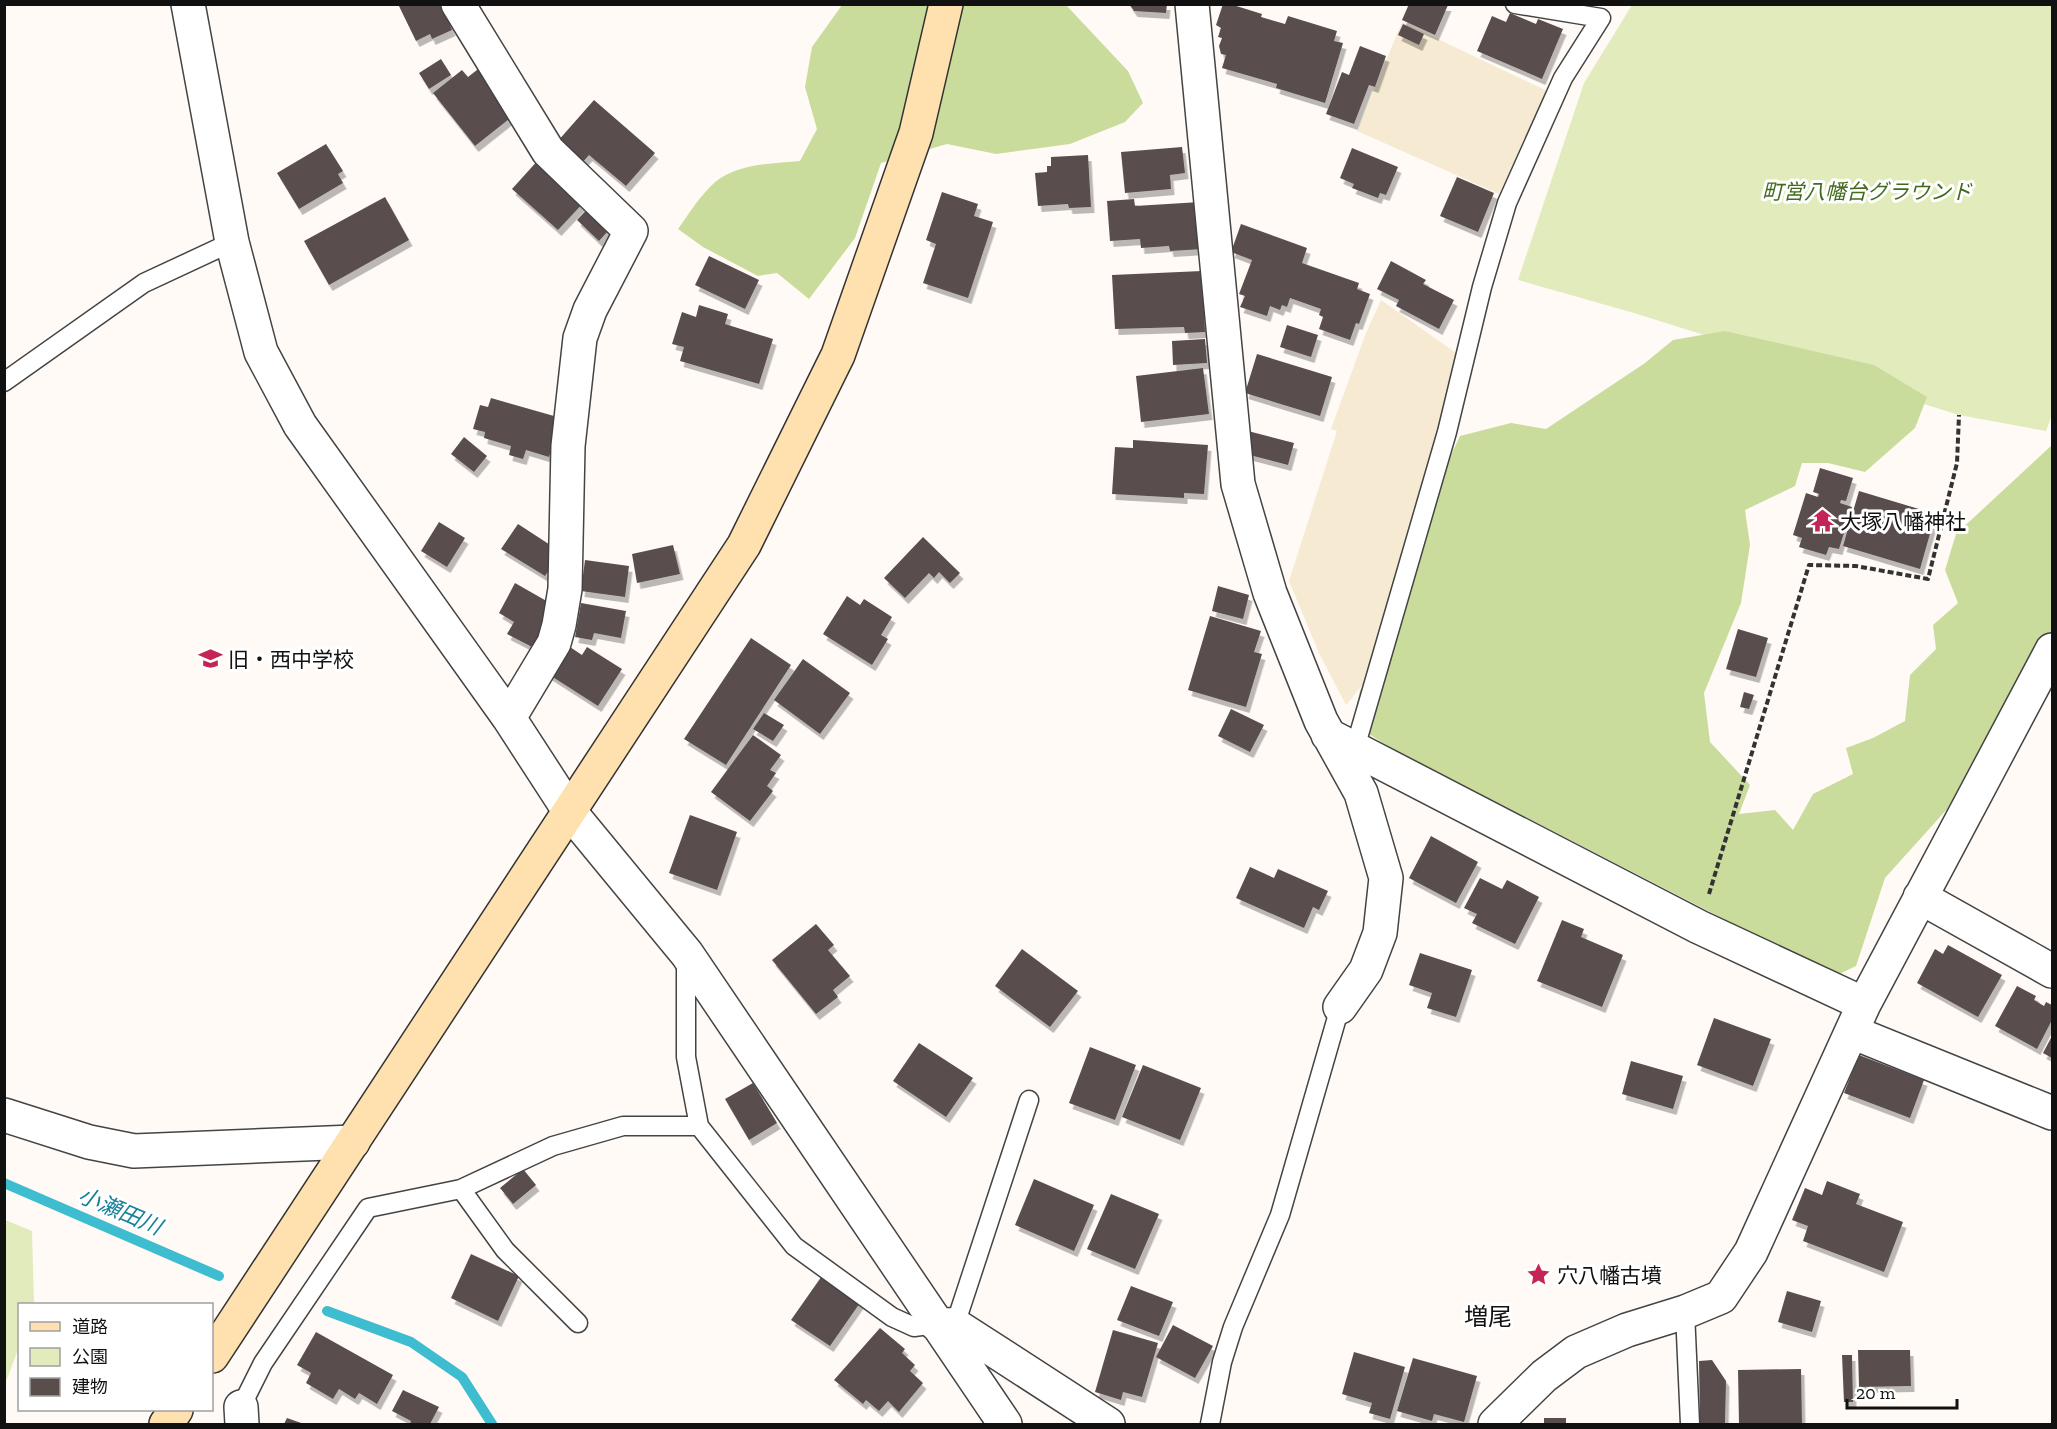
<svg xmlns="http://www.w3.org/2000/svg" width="2057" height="1429" font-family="'Zilla Slab','Noto Sans JP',serif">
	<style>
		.farmland { fill: #f6ead3 }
		.green { fill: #e1ebbc }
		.forest { fill: #cadc9b }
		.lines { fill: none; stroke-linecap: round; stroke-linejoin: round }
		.stream { stroke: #3ebcd0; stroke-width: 10 }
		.building { fill: #5a4e4d; filter: url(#shadow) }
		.lane-casing { stroke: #444; stroke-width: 21 }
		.street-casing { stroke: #444; stroke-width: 36 }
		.secondary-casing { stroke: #333; stroke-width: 36 }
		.path { stroke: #333; stroke-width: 4; stroke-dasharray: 6 3; stroke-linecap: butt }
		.lane { stroke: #fff; stroke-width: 18 }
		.street { stroke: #fff; stroke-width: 33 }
		.secondary { stroke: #ffe1b0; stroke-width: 33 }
		.labels { text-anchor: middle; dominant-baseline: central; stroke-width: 6; stroke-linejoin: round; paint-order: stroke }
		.park-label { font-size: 21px; font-style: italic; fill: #426b1e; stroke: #fff }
		.poi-label { font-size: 21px; fill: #111; stroke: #fff; text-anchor: start }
		.water-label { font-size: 22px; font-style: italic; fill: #168198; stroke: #fff }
		.quarter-label { font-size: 24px; fill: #111; stroke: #fff }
	</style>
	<defs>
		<filter id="shadow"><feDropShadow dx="3.5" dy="6" stdDeviation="0" flood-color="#0004"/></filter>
	</defs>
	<rect width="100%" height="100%" fill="#fffaf5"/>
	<!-- farmland -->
	<path class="farmland" d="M 1402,22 L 1547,91 L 1499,194 L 1357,131 Z
		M 1381,300 L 1459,355 L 1369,677 L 1346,705 L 1319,653 L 1289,581 L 1337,431 L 1331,429 L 1366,333 Z"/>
	<!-- green -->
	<path class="green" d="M 1632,5 L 2052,5 L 2052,415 L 2046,431 L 1959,415 L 1634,313 L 1518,280 L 1584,83 Z
		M 5,1220 L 32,1231 L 34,1304 L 20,1304 L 19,1347 L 5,1384 Z"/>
	<!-- forest -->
	<path class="forest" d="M 842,5 L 1066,5 L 1128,71 L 1143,103 L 1125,122 L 1070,144 L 996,154 L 947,144 L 881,163 L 855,238 L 809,299 L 777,273 L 758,276 L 703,247 L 678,229 C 688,215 698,199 710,187 C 732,163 770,164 800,161 L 817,129 L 805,87 L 812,47 Z
		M 1725,331 L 1874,365 L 1927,397 L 1915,428 L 1865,472 L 1828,463 L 1802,463 L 1795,486 L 1745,510 L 1750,545 L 1741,603 L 1704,693 L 1710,742 L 1750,785 L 1739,814 L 1775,810 L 1793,830 L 1813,794 L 1853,774 L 1846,748 L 1873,738 L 1905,721 L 1910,675 L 1936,649 L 1933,625 L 1958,603 L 1945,570 L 1956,534 L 2052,445 L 2052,636 L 2032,654 L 1948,808 L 1885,878 L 1856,966 L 1835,976 L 1391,748 L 1353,724 L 1360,690 L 1387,665 L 1442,474 L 1460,436 L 1511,423 L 1546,429 L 1645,363 L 1673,340 Z"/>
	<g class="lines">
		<!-- stream -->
		<path class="stream" d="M 4,1183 L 219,1276
			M 327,1311 L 411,1342 L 462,1377 L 492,1424"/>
	</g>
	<!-- building -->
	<path class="building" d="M 398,4 L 445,4 L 451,16 L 447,18 L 452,30 L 432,39 L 430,34 L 416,41 Z
		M 1129,4 L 1167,4 L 1166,13 L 1134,11 Z
		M 1223,4 L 1230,4 L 1262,14 L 1261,17 L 1285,24 L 1288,16 L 1337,31 L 1334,41 L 1343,43 L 1325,103 L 1276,88 L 1277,84 L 1222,68 L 1226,55 L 1221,54 L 1219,46 L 1222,38 L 1218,37 L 1221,28 L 1216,25 Z
		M 1409,4 L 1448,5 L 1435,35 L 1402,20 Z
		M 1510,13 L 1536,24 L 1538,19 L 1563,29 L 1542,79 L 1477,51 L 1492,16 L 1506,22 Z
		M 1403,24 L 1424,34 L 1419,45 L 1398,35 Z
		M 1360,46 L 1386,56 L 1375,87 L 1369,85 L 1354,124 L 1326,114 L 1342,72 L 1349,75 Z
		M 441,59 L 451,75 L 429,89 L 419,73 Z
		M 482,66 L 519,111 L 475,146 L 433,93 L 462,70 L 468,77 Z
		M 594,100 L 655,153 L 626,186 L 589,155 L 582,163 L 557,142 Z
		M 326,144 L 343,171 L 338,174 L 343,183 L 299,209 L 277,173 Z
		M 1182,147 L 1185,173 L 1170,175 L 1171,189 L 1125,193 L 1121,152 Z
		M 1352,148 L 1398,167 L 1386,195 L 1380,193 L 1378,198 L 1352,188 L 1354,184 L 1340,178 Z
		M 1088,155 L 1091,207 L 1069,208 L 1068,204 L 1038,206 L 1035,173 L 1047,172 L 1047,166 L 1051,166 L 1051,157 Z
		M 540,158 L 586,200 L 558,230 L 512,189 Z
		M 1457,177 L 1494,193 L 1478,232 L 1440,216 Z
		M 942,192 L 978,204 L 974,216 L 993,222 L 968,298 L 923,283 L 936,244 L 926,240 Z
		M 385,197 L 409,240 L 329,285 L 304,241 Z
		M 1134,199 L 1135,206 L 1200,202 L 1203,249 L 1170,251 L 1169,246 L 1141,248 L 1140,239 L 1110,241 L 1107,201 Z
		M 594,202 L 616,222 L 599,241 L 577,220 Z
		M 1241,224 L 1307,248 L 1302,263 L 1359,283 L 1357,289 L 1370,294 L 1359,324 L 1356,323 L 1350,340 L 1319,329 L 1323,317 L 1319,315 L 1321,309 L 1290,298 L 1287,307 L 1282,305 L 1280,310 L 1270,306 L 1267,316 L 1240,307 L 1245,296 L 1239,294 L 1252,260 L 1231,252 Z
		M 709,256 L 759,280 L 745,309 L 695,285 Z
		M 1391,261 L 1426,280 L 1423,284 L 1454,300 L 1439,329 L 1396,306 L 1399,300 L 1377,289 Z
		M 1202,271 L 1205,332 L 1185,333 L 1184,327 L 1115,329 L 1112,275 Z
		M 699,305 L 728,314 L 725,324 L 773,339 L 759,384 L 680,361 L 684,347 L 672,344 L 682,312 L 696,317 Z
		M 1287,325 L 1318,335 L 1311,357 L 1280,347 Z
		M 1205,339 L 1207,363 L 1173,365 L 1172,341 Z
		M 1257,354 L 1332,377 L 1320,416 L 1245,393 Z
		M 1203,368 L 1209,414 L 1141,422 L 1136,376 Z
		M 491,398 L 561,418 L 549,457 L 526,450 L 523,459 L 509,455 L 511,446 L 484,438 L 485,432 L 473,429 L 480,405 L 488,407 Z
		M 1248,431 L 1294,443 L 1288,465 L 1242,453 Z
		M 464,437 L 487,456 L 474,472 L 451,454 Z
		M 1133,440 L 1208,445 L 1204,494 L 1184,493 L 1184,498 L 1112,494 L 1115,447 L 1133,448 Z
		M 1820,468 L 1853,478 L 1846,501 L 1841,500 L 1840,503 L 1852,507 L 1839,549 L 1829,547 L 1826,555 L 1799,547 L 1802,538 L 1793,535 L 1806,493 L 1818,497 L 1819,494 L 1813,492 Z
		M 1859,491 L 1929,512 L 1926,521 L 1933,523 L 1920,569 L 1843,546 Z
		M 439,522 L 465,538 L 447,567 L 421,551 Z
		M 518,524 L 561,552 L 545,576 L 501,549 Z
		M 923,537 L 960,573 L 950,583 L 939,572 L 934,578 L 929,573 L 905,598 L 884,578 Z
		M 673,545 L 680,574 L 637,583 L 632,554 Z
		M 585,560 L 629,566 L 625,597 L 581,591 Z
		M 515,583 L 557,607 L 534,648 L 507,634 L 514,622 L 499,613 Z
		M 1218,586 L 1249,595 L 1243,619 L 1212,611 Z
		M 847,596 L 860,605 L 864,599 L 892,617 L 881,635 L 888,639 L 872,665 L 823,634 Z
		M 581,603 L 626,611 L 621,638 L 594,633 L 592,640 L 575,637 Z
		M 1210,616 L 1261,631 L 1254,652 L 1262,654 L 1246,707 L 1188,690 Z
		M 1738,629 L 1768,638 L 1756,677 L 1726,669 Z
		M 751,638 L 791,665 L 726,765 L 684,739 Z
		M 567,645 L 582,655 L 587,647 L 622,669 L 598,706 L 548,674 Z
		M 803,659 L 850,693 L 820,734 L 774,700 Z
		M 1744,692 L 1754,695 L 1749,709 L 1740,707 Z
		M 1231,709 L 1264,725 L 1250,752 L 1218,736 Z
		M 764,713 L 784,725 L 773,741 L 753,729 Z
		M 753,735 L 781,755 L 770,770 L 776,773 L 767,786 L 773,791 L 750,821 L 711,792 Z
		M 690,815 L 737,832 L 717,890 L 669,873 Z
		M 1431,836 L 1478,862 L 1456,903 L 1409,878 Z
		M 1250,867 L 1274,878 L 1278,869 L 1328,891 L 1319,910 L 1313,907 L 1304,928 L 1236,898 Z
		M 1480,878 L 1502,889 L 1507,880 L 1539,897 L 1515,944 L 1472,923 L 1477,914 L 1464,908 Z
		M 1562,920 L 1584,929 L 1581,937 L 1623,955 L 1602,1007 L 1537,981 Z
		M 816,924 L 834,945 L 828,950 L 850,976 L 833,990 L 838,997 L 816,1014 L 772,960 Z
		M 1948,945 L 2002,975 L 1978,1017 L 1917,983 L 1935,949 L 1943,954 Z
		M 1022,949 L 1078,991 L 1050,1027 L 995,986 Z
		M 1420,953 L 1472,970 L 1456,1017 L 1427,1008 L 1432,993 L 1409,985 Z
		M 2017,986 L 2036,996 L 2034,1000 L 2044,1006 L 2046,1002 L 2052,1005 L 2052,1020 L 2037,1049 L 1995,1026 Z
		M 1714,1018 L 1771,1039 L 1753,1086 L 1697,1065 Z
		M 2052,1036 L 2052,1058 L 2043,1053 Z
		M 919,1043 L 973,1078 L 946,1117 L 893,1081 Z
		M 1090,1047 L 1136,1065 L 1115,1120 L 1069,1103 Z
		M 1859,1055 L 1924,1080 L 1910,1118 L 1844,1093 Z
		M 1631,1061 L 1683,1076 L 1673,1109 L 1622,1094 Z
		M 1143,1065 L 1201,1088 L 1180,1140 L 1122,1117 Z
		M 753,1083 L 777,1123 L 749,1140 L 725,1099 Z
		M 523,1169 L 536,1185 L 513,1204 L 500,1188 Z
		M 1034,1179 L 1094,1205 L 1074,1251 L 1015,1225 Z
		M 1827,1181 L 1860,1194 L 1856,1204 L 1903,1222 L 1884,1272 L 1803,1241 L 1808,1226 L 1792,1220 L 1805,1188 L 1822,1195 Z
		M 1111,1194 L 1159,1214 L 1135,1269 L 1087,1249 Z
		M 471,1254 L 519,1276 L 498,1321 L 451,1298 Z
		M 824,1273 L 862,1300 L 830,1346 L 791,1320 Z
		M 1131,1286 L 1173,1302 L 1159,1336 L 1117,1320 Z
		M 1787,1291 L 1821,1301 L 1812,1332 L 1778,1322 Z
		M 1173,1325 L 1213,1346 L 1195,1378 L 1156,1357 Z
		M 880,1328 L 905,1349 L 902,1353 L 915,1365 L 910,1371 L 923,1383 L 899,1412 L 888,1401 L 879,1411 L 866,1400 L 863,1404 L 834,1380 Z
		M 1113,1330 L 1158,1343 L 1142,1397 L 1123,1392 L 1121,1400 L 1095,1392 Z
		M 316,1332 L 393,1375 L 377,1404 L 359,1393 L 355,1399 L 339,1389 L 333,1399 L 306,1383 L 311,1373 L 297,1365 Z
		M 1858,1350 L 1910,1350 L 1911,1386 L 1859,1387 Z
		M 1354,1352 L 1405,1367 L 1390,1419 L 1369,1413 L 1372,1403 L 1342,1394 Z
		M 1842,1355 L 1852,1355 L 1853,1402 L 1844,1402 Z
		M 1413,1358 L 1477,1376 L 1464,1422 L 1434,1414 L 1432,1421 L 1397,1411 Z
		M 1712,1360 L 1726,1381 L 1725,1423 L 1700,1424 L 1699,1361 Z
		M 1801,1369 L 1802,1424 L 1739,1424 L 1738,1370 Z
		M 403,1390 L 439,1407 L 430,1424 L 410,1424 L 411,1421 L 392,1411 Z
		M 287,1418 L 304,1424 L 284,1424 Z
		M 1544,1418 L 1566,1418 L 1566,1424 L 1544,1424 Z"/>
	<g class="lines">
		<defs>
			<path id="lane" d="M 4,382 L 144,283 L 232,242
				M 1355,748 L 1447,432 L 1482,287 L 1507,203 L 1563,78 L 1601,18 L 1515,4
				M 686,958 L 686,1057 L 699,1126 L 794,1246 L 892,1317 L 914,1327 L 936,1324
				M 461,1189 L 505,1250 L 578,1323
				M 1685,1312 L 1690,1424
				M 955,1325 L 1029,1100
				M 241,1407 L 263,1363 L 368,1208 L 461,1189 L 553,1146 L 623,1126 L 699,1126
				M 1210,1424 L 1222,1362 L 1233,1327 L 1280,1215 L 1340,1007"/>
			<path id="street" d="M 188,4 L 232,242 L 261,352 L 300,425 L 509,718 L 570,812 L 687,954 L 1005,1424
				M 458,4 L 548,151 L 631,231 L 590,310 L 580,338 L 568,446 L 565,589 L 559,625 L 554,643 L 509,718
				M 1192,4 L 1238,484 L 1270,593 L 1321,721 L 1361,793 L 1386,878 L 1380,933 L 1366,970 L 1340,1007
				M 1328,735 L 1699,927 L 1864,1004
				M 1920,897 L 2052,971
				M 1852,1032 L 2052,1113
				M 4,1115 L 89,1142 L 134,1151 L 353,1142
				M 936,1324 L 955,1325 L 1108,1424
				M 241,1407 L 242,1424
				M 1495,1424 L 1544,1376 L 1576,1352 L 1627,1330 L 1685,1312 L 1721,1297 L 1751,1252 L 1864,1004 L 2052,650"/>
			<path id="secondary" d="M 212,1356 L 744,545 L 838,355 L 916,133 L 946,4
				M 166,1424 L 176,1410"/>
		</defs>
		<!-- lane casing -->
		<use href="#lane" class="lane-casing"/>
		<!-- street casing -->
		<use href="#street" class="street-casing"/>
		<!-- secondary casing -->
		<use href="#secondary" class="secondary-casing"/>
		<!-- path -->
		<path class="path" d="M 1709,894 L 1809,565 L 1856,566 L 1928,579 L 1957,463 L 1959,415"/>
		<!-- lane -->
		<use href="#lane" class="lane"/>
		<!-- street -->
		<use href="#street" class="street"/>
		<!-- secondary -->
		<use href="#secondary" class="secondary"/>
	</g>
	<!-- icons -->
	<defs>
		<symbol id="temple-bare" viewBox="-9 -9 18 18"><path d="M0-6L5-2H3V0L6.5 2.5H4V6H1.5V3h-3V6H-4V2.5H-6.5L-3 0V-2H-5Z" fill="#c52556" stroke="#fff" stroke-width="2.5" paint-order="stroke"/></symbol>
		<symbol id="school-bare" viewBox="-9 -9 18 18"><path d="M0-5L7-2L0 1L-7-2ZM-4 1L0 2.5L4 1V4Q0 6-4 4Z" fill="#c52556" stroke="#fff" stroke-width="2.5" paint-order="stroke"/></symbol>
		<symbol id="sight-bare" viewBox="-9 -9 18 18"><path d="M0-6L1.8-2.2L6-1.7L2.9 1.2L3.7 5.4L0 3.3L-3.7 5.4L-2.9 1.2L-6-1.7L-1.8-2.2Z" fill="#c52556" stroke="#fff" stroke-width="2.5" paint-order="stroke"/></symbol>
	</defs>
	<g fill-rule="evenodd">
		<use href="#temple-bare" x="1806" y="504" width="33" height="33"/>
		<use href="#school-bare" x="194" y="642" width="33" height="33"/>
		<use href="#sight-bare" x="1522" y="1258" width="33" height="33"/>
	</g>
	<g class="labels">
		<!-- park labels -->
		<g class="park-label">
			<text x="1867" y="191">町営八幡台グラウンド</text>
		</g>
		<!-- poi labels -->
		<g class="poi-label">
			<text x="1840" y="521">大塚八幡神社</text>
			<text x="228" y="659">旧・西中学校</text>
			<text x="1557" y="1275">穴八幡古墳</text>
		</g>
		<!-- water labels -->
		<g class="water-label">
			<text transform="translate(120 1211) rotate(23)">小瀬田川</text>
		</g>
		<!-- quarter labels -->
		<g class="quarter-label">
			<text x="1488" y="1316">増尾</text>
		</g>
	</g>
	<!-- border -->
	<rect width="2057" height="1429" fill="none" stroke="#111111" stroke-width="12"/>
	<!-- legend -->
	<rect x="18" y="1303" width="195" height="108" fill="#ffffff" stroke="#a0a0a0" stroke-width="1.5"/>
	<rect x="30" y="1322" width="30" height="9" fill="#ffe1b0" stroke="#a0a0a0" stroke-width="1.5"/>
	<text x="72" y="1333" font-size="18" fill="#111111">道路</text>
	<rect x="30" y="1348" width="30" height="18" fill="#e1ebbc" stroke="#a0a0a0" stroke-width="1.5"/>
	<text x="72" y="1363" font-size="18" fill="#111111">公園</text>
	<rect x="30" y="1378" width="30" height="18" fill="#5a4e4d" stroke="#a0a0a0" stroke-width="1.5"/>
	<text x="72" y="1393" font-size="18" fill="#111111">建物</text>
	<!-- scale -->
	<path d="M1847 1399v9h110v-9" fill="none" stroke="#111111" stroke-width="3"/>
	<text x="1856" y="1399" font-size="18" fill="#111111" stroke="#ffffff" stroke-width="4.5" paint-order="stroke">20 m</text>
</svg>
